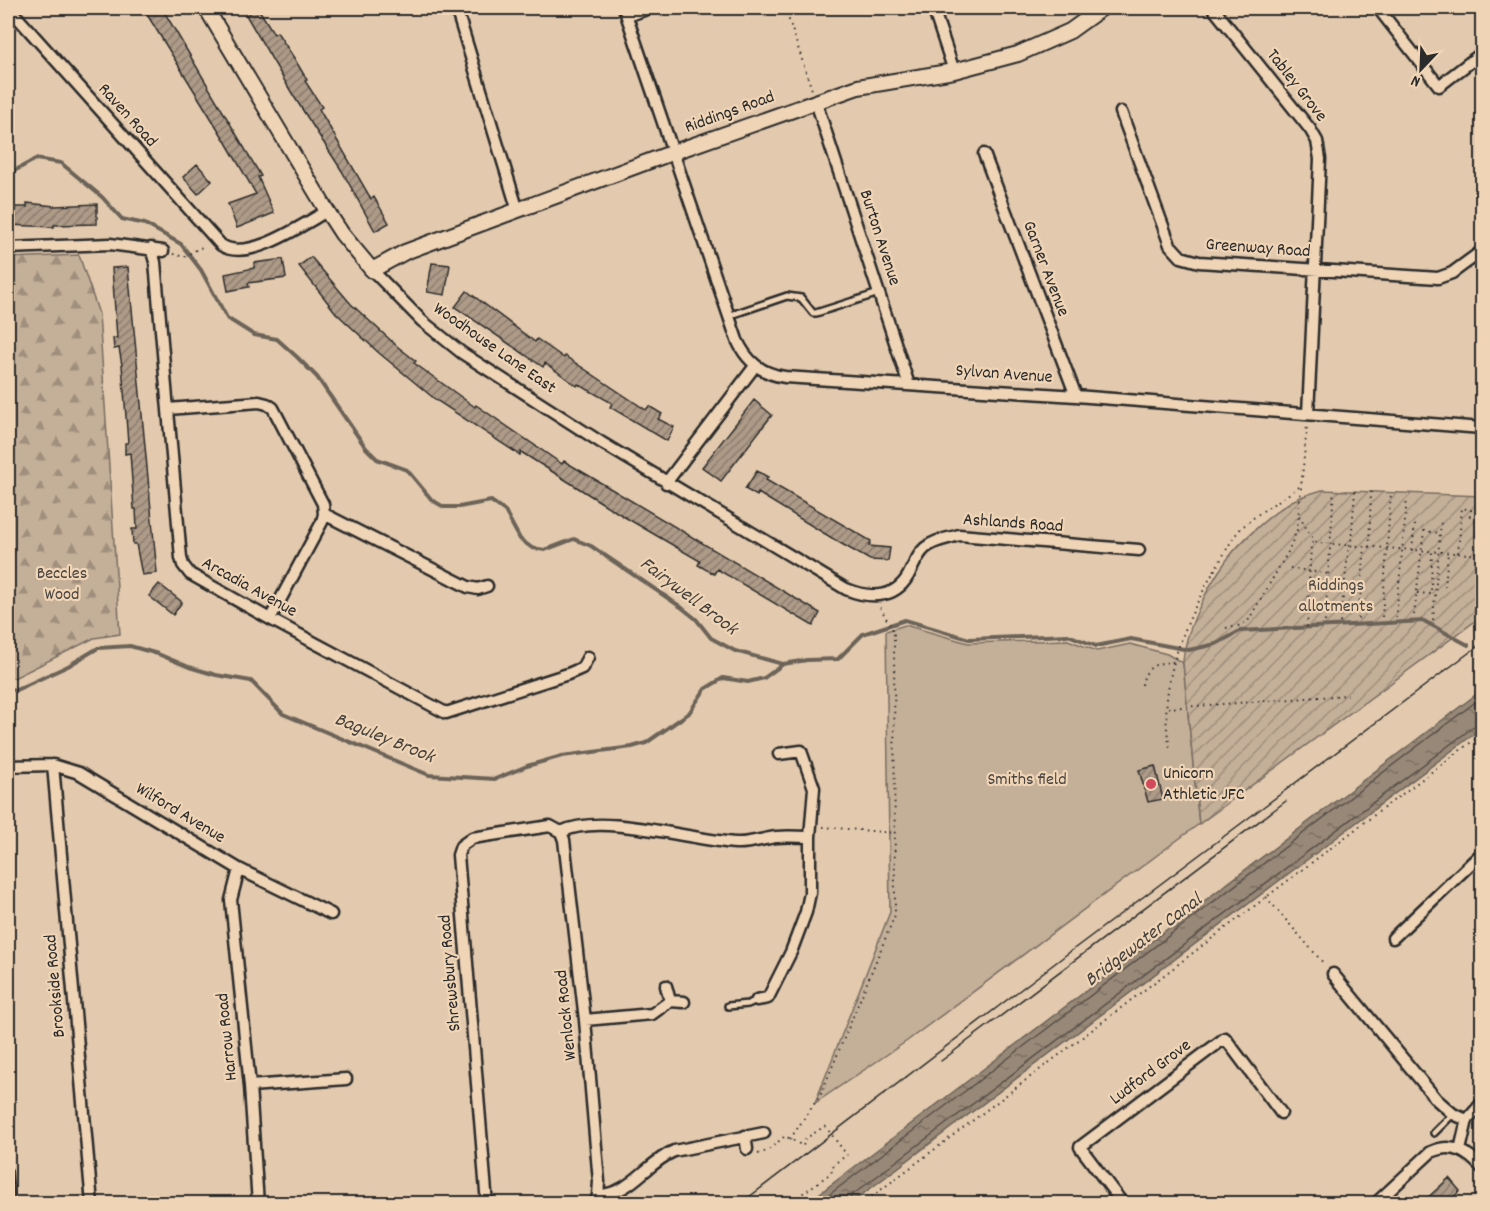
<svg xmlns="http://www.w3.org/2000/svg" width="1490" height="1211" font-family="Dekko,sans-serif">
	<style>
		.green { fill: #c4af98; stroke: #786d62; stroke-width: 1.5 }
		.forest { fill: url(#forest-firs); stroke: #786d62; stroke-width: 1.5 }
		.garden { fill: url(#garden-furrows); stroke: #786d62; stroke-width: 1.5 }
		.water { fill: url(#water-ripples); stroke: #6c6359; stroke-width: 1.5 }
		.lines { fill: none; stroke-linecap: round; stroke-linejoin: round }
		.shore { stroke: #575049; stroke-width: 1.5 }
		.stream { stroke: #6c6359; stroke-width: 4 }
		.building { fill: url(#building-hatch); stroke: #2b2b2b; stroke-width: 1.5 }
		.service-casing { stroke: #2b2b2b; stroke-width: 10 }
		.minor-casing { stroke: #2b2b2b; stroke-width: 15 }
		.tertiary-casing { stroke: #2b2b2b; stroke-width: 18 }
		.path { stroke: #2b2b2b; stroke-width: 2; stroke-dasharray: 1.5 4.5; stroke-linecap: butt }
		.service { stroke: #efd4b6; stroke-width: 5 }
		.minor { stroke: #efd4b6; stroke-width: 10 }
		.tertiary { stroke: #efd4b6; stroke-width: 14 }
		.tram { stroke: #2b2b2b; stroke-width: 1.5 }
		.path-bridge { stroke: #2b2b2b; stroke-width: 2; stroke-dasharray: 1.5 4.5; stroke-linecap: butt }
		.poi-dot { fill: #d1495b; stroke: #efd4b6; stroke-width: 2 }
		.labels { text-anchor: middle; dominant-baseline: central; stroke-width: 4.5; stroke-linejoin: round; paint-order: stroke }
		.street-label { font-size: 18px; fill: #2b2b2b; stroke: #efd4b6 }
		.park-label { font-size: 18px; fill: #4a4541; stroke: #efd4b6 }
		.poi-label { font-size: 18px; fill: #2b2b2b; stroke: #efd4b6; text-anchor: start }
		.water-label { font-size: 20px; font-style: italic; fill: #46423e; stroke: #efd4b6 }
	</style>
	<defs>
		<pattern id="forest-firs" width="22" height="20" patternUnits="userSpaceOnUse" patternTransform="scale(1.5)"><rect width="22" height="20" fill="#c4af98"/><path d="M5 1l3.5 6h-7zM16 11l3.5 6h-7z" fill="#9f8f7c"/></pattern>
		<pattern id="garden-furrows" width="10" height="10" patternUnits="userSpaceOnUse" patternTransform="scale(1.5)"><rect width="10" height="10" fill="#c4af98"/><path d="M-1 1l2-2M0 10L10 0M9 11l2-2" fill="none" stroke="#9f8f7c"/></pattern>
		<pattern id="water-ripples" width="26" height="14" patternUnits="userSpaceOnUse" patternTransform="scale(1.5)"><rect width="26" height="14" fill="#988877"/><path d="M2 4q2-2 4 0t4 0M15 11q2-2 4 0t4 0" fill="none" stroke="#7c6f62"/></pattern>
		<pattern id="building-hatch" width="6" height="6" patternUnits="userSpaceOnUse" patternTransform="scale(1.5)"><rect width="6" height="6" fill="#ad9a87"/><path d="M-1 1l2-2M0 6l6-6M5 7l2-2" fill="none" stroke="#8d7e6f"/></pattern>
	</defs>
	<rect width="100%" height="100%" fill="#e3caae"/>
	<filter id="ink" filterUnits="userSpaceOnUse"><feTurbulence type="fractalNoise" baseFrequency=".0167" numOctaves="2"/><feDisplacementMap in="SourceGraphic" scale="12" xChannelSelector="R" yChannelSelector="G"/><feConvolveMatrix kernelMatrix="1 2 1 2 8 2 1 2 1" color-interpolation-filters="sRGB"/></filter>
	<g filter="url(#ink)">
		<!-- green -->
		<path class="green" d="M 905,625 L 968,643 L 1068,640 L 1097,651 L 1130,644 L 1167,654 L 1183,663 L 1199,824 L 907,1041 L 815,1103 L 890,912 L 886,631 Z"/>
		<!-- forest -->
		<path class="forest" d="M 79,255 L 99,314 L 120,634 L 94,638 L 14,678 L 8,677 L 8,258 Z"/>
		<!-- garden -->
		<path class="garden" d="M 1322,490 L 1482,496 L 1482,616 L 1199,824 L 1183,663 C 1184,632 1208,586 1226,561 C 1239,542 1272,513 1292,501 C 1301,496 1312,493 1322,490 Z"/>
		<!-- water -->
		<path class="water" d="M 1482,690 L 1482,728 L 851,1203 L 807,1203 Z"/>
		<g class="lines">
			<!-- shore -->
			<path class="shore" d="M 817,1204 L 1482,697
				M 848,1204 L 851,1196 L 906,1154 L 1476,725 L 1482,724"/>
			<!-- stream -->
			<path class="stream" d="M 8,170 L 14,171 L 36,159 L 61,163 L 102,197 L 122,219 L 145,224 L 181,244 L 201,270 L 227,318 L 254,335 L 277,339 L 297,357 L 317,377 L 366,448 L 377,459 L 407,470 L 432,500 L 444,507 L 459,507 L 491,501 L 505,511 L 520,539 L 532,548 L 545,550 L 574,539 L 591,546 L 681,607 L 696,619 L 711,638 L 735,651 L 783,664 L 807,660 L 838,659 L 863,634 L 905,620 L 969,639 L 1068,635 L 1096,646 L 1131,639 L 1189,650 L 1216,644 L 1240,631 L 1424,621 L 1468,645
				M 8,690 L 16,690 L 68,666 L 98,648 L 130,646 L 158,654 L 189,667 L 216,675 L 251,681 L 283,714 L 429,775 L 495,779 L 527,766 L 562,756 L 632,747 L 646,743 L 689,713 L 705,689 L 723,678 L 748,682 L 764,678 L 782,665"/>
		</g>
		<!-- building -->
		<path class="building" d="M 143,8 L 162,8 L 261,176 L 258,177 L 274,213 L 237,228 L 228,204 L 256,194 L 224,139 Z
			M 258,8 L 274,34 L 277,32 L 294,58 L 307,80 L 305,81 L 322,107 L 319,109 L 371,199 L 374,197 L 389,223 L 375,231 L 342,171 L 293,95 L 246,15 Z
			M 197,164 L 212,181 L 198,194 L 183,177 Z
			M 27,203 L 55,206 L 97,204 L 97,224 L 54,225 L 54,227 L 8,225 L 8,207 L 27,207 Z
			M 311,257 L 351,304 L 398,347 L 416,361 L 414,363 L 475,407 L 476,405 L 562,464 L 564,461 L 586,474 L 820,613 L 813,626 L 717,569 L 714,574 L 698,565 L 700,561 L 623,516 L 521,452 L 520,455 L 436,400 L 379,353 L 336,313 L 299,266 Z
			M 283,259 L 286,278 L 248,283 L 249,287 L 228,291 L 225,274 L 254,268 L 254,263 Z
			M 432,263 L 450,265 L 445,295 L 427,292 Z
			M 128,267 L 157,573 L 142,575 L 136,544 L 133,544 L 132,529 L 137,529 L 136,509 L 134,509 L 130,453 L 125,454 L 125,443 L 128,443 L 122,365 L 119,348 L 114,349 L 113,338 L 117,338 L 112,268 Z
			M 467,291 L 535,342 L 537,339 L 564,358 L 565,356 L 646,410 L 649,406 L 662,414 L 658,419 L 674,427 L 667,441 L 610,407 L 612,403 L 578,384 L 577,386 L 545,363 L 543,367 L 455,307 Z
			M 754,400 L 772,415 L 721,481 L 702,467 Z
			M 757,471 L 768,477 L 766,480 L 871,541 L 869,546 L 890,548 L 888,561 L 870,560 L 840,543 L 758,493 L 757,496 L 745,489 Z
			M 159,584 L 182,602 L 173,615 L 149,596 Z
			M 1155,766 L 1163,799 L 1148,802 L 1139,770 Z
			M 1449,1178 L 1460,1191 L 1447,1203 L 1422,1203 Z"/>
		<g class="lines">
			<defs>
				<path id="service" d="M 728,316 L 787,296 L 801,298 L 813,313 L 816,313 L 879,293
					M 728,1006 L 748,1004 L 757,1000
					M 1434,1133 L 1453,1114
					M 8,1171 L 11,1204"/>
				<path id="minor" d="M 9,8 L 221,245 C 248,263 302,225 327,211
					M 456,8 L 518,211
					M 624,8 L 737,340 C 747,362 762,374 785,377 L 1076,396 L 1482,428
					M 933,8 L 954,71
					M 1213,8 L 1310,129 L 1317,141 L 1320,159 L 1308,414
					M 1378,8 L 1439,86 L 1482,53
					M 627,16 L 650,8
					M 816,102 L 909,385
					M 1121,112 L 1170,245 L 1181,257 L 1199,262 L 1438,278 L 1452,273 L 1482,251
					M 984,154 L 1076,396
					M 8,248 L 110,244 L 163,251
					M 151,248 L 155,262 L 181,558 L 183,565 L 190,574 L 270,619 L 446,713 L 568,674 L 582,668 L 588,657
					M 372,270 L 422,321 L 462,353 L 602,443 L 846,589 C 868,598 894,600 908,576 C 913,567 917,555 925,548 C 934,540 947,539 959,535 L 1139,550
					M 168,409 L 259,402 L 267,404 L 273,408 L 323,504 L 324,514 L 322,522 L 270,619
					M 666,483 L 755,366
					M 324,514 L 468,587 L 478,589 L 487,586
					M 53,765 L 92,1204
					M 8,766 L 53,765 L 79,773 L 239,869 L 331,914
					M 561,832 L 564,840 L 585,1020 L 599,1182 L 598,1195 L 595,1204
					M 561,832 C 601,812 690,840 736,843 C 750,844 764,838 777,837 C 788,836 799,837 810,837
					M 239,869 L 231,900 L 250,1086 L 258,1204
					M 1393,938 L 1482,853
					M 1333,974 L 1437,1100 L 1453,1114 L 1467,1120
					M 666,986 L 670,1001
					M 757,1000 L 768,998 L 791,952 L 806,912 L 810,893 L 810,837 L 814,788 L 801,751 L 779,754
					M 585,1020 L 652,1014 L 670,1001 L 684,1002
					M 250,1086 L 346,1079
					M 745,1136 L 747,1149
					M 1460,1150 L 1467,1120 L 1482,1103
					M 598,1195 C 630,1195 646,1163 674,1151 L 764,1133
					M 487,1204 L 458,855 L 461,846 L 472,838 L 550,826 L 561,832
					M 1123,1204 L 1080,1147 L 1225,1038 L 1281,1113
					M 1375,1204 L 1431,1152 C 1453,1142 1468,1152 1482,1168"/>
				<path id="tertiary" d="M 206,8 L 327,211 L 342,234 L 372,270 L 405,252 L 674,152 L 858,87 L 954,71 L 1018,54 L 1070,31 L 1102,8"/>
			</defs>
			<!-- service casing -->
			<use href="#service" class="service-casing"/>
			<!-- minor casing -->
			<use href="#minor" class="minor-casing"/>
			<!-- tertiary casing -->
			<use href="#tertiary" class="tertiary-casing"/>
			<!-- path -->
			<path class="path" d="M 785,8 L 812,90
				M 173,254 L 184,257 L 199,248 L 206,247
				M 1299,516 C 1305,524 1310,538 1318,543 L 1482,555
				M 1369,547 L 1371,492
				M 1412,550 L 1415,524
				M 1458,553 L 1462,508 L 1471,510 L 1469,521
				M 1290,568 L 1328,574
				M 1445,587 L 1448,552
				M 1417,593 L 1431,594 L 1432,551
				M 1414,615 L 1424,531 L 1440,533
				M 1382,617 L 1391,492
				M 1396,618 L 1407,498
				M 1358,619 L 1365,547
				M 1433,620 L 1441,521
				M 1325,622 L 1334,490
				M 1340,623 L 1349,545 L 1351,543 L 1355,491
				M 1307,627 L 1311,545 L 1314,540
				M 1226,628 L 1238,626 L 1248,621 L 1288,552 L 1297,530 L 1307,426
				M 1142,685 C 1145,666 1157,662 1174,662
				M 1168,708 L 1348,695
				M 1170,747 C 1155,684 1188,615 1220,561 C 1227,549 1235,532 1246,524 C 1263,509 1284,498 1302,485
				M 823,827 L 895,833
				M 1266,897 L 1325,965
				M 790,1139 L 821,1094 L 895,915 L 894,632 L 880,607
				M 758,1154 L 767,1151 L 785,1136 L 803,1146 L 805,1139 L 825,1126
				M 788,1204 L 831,1173 L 834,1164 L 847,1155
				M 862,1204 C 1070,1048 1275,889 1482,734"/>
			<!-- service -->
			<use href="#service" class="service"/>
			<!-- minor -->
			<use href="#minor" class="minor"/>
			<!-- tertiary -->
			<use href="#tertiary" class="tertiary"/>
			<!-- tram -->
			<path class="tram" d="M 941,1061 L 1286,801
				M 740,1204 L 1071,951 L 1482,643"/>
			<!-- path-bridge -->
			<path class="path-bridge" d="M 825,1126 L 847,1155"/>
		</g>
	</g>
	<!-- markers -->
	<circle class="poi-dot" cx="1151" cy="784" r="6"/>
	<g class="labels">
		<!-- street labels -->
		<g class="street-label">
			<text transform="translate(1296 86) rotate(52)">Tabley Grove</text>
			<text transform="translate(730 113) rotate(-20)">Riddings Road</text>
			<text transform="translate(127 116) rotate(48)">Raven Road</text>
			<text transform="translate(879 238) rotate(72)">Burton Avenue</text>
			<text transform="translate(1258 249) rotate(4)">Greenway Road</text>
			<text transform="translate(1045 269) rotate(69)">Garner Avenue</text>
			<text transform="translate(494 349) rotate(35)">Woodhouse Lane East</text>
			<text transform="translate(1004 375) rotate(4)">Sylvan Avenue</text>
			<text transform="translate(1013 524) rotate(4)">Ashlands Road</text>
			<text transform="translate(249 588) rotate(29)">Arcadia Avenue</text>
			<text transform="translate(180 814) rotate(31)">Wilford Avenue</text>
			<text transform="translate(451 973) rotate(-95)">Shrewsbury Road</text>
			<text transform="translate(56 986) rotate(-95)">Brookside Road</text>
			<text transform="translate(567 1015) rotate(-96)">Wenlock Road</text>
			<text transform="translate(228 1037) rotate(-96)">Harrow Road</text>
			<text transform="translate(1151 1073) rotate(-37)">Ludford Grove</text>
		</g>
		<!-- park labels -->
		<g class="park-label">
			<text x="62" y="574">Beccles<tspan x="62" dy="21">Wood</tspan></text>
			<text x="1336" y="586">Riddings<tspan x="1336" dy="21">allotments</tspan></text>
			<text x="1027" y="780">Smiths field</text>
		</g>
		<!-- poi labels -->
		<g class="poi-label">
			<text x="1163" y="774">Unicorn<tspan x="1163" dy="21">Athletic JFC</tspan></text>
		</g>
		<!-- water labels -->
		<g class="water-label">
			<text transform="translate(688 597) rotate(37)">Fairywell Brook</text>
			<text transform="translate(384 739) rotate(22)">Baguley Brook</text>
			<text transform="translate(1144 941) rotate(-37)">Bridgewater Canal</text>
		</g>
	</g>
	<!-- margin -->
	<rect width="1490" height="1211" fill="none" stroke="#efd4b6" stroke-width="30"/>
	<rect x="15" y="15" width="1460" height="1181" fill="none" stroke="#2b2b2b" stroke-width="2" filter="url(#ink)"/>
	<!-- north arrow -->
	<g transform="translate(1421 69) rotate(203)" stroke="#efd4b6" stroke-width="4.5" paint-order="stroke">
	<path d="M0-4.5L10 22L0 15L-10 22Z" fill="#2b2b2b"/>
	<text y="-9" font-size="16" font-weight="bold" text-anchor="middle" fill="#2b2b2b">N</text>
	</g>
</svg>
